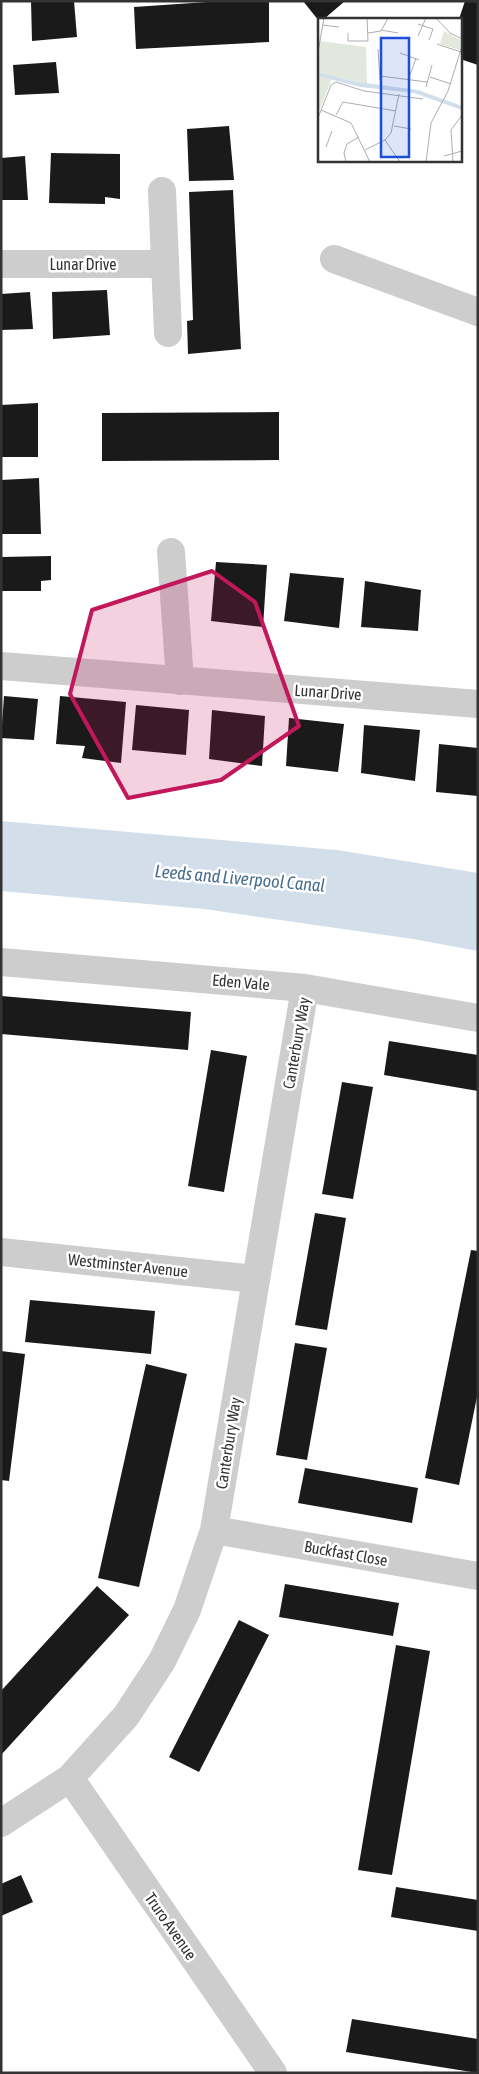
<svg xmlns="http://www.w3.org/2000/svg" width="479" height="2074" font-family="'Asap Condensed',sans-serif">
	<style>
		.water { fill: #d2dfeb }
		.building { fill: #1a1a1a }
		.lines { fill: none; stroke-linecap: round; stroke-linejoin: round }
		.minor { stroke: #cdcdcd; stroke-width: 28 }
		.marked { fill: #c2185b; fill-opacity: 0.2; stroke: #c2185b; stroke-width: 4; stroke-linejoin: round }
		.labels { text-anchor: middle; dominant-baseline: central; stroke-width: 5; stroke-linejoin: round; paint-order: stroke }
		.street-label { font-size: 16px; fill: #333; stroke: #fff }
		.water-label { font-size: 18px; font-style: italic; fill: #486e8e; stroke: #fff }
		.inset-road { fill: none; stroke: #adadad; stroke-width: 1 }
		.view { fill: #1d4ed8; fill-opacity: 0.15; stroke: #1d4ed8; stroke-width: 2.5 }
		.inset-edge { fill: none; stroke: #333; stroke-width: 2.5 }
	</style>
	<rect width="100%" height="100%" fill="#fff"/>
	<!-- water -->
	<path class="water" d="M 1,821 L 337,850 L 478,873 L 478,951 L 413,939 L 204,909 L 1,891 Z"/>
	<!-- building -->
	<path class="building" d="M 31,1 L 74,1 L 77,37 L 32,41 Z
		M 222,1 L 269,1 L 269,42 L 136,49 L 134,7 Z
		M 303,1 L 345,1 L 324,19 L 319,19 L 319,21 Z
		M 465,1 L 478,1 L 478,65 L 460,59 L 460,19 L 459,19 Z
		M 56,62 L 59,93 L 15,95 L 13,65 Z
		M 229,126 L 234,180 L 189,181 L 187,129 Z
		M 51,153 L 120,154 L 120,199 L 105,197 L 105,204 L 49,203 Z
		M 25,156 L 28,200 L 1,200 L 1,158 Z
		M 233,190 L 241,349 L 188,354 L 187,321 L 193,320 L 189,192 Z
		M 107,290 L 110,335 L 53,339 L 52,292 Z
		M 30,292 L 33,329 L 1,330 L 1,294 Z
		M 38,403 L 38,457 L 1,457 L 1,405 Z
		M 279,412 L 279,460 L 102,461 L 102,413 Z
		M 39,478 L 41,534 L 1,534 L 1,480 Z
		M 51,556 L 51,580 L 41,581 L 41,591 L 1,591 L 1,557 Z
		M 216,562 L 267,565 L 263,627 L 211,621 Z
		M 290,573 L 344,578 L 339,628 L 284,621 Z
		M 365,581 L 421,590 L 418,631 L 361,627 Z
		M 4,696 L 38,699 L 34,740 L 1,738 Z
		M 60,696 L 126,702 L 121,763 L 82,758 L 85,746 L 56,744 Z
		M 136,705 L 189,710 L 186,755 L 132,750 Z
		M 212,710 L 265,716 L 262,766 L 209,759 Z
		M 289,718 L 344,724 L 338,772 L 286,766 Z
		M 364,725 L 420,730 L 415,781 L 361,773 Z
		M 439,744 L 478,748 L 478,796 L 436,792 Z
		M 1,996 L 191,1012 L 188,1050 L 1,1034 Z
		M 389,1041 L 478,1055 L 478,1091 L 384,1075 Z
		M 211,1050 L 247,1056 L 224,1192 L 188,1186 Z
		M 342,1082 L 373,1087 L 353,1199 L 322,1194 Z
		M 315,1213 L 346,1218 L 327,1330 L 295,1325 Z
		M 471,1250 L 478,1251 L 478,1392 L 459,1485 L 425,1478 Z
		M 30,1300 L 155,1311 L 151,1354 L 25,1342 Z
		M 295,1343 L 327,1348 L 307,1460 L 276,1455 Z
		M 1,1351 L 25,1354 L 9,1481 L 1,1480 Z
		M 146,1364 L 187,1374 L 139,1587 L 98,1578 Z
		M 305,1468 L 418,1488 L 412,1523 L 298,1503 Z
		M 285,1584 L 399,1603 L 393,1636 L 279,1617 Z
		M 97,1586 L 129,1615 L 1,1755 L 1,1691 Z
		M 239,1620 L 269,1635 L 199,1772 L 169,1757 Z
		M 396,1645 L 430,1651 L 392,1875 L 358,1870 Z
		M 21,1875 L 33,1902 L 1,1916 L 1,1884 Z
		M 396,1887 L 478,1900 L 478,1931 L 391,1917 Z
		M 352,2019 L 478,2039 L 478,2073 L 346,2052 Z"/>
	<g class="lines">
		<!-- minor -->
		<path class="minor" d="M 162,191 L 168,333
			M 334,259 L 478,312
			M 1,264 L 165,264
			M 171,552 L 180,681
			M 1,666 L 478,704
			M 1,962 L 305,988 L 478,1018
			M 1,1252 L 255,1279
			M 214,1530 L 478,1576
			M 70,1778 L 273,2073
			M 1,1823 L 70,1778 L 126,1716 L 162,1661 L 187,1610 L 214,1530 L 305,988"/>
	</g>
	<!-- marked area -->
	<path class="marked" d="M 212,571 L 255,602 L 299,726 L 221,780 L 128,798 L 70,694 L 92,610 Z"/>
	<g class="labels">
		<!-- street labels -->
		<g class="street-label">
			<text x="83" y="264">Lunar Drive</text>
			<text transform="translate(328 692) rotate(4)">Lunar Drive</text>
			<text transform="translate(241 982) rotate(5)">Eden Vale</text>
			<text transform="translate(296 1043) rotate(-80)">Canterbury Way</text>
			<text transform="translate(128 1265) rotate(6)">Westminster Avenue</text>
			<text transform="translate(228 1443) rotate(-81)">Canterbury Way</text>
			<text transform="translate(346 1553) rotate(10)">Buckfast Close</text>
			<text transform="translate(171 1926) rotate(55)">Truro Avenue</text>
		</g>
		<!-- water labels -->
		<g class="water-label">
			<text transform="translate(240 878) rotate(5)">Leeds and Liverpool Canal</text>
		</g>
	</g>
	<!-- overview -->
	<g transform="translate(318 18)">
		<rect width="144" height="144" fill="#fff"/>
		<path d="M 126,13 L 142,22 L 142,32 L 122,26 ZM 2,23 L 48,29 L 49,66 L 0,54 ZM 0,58 L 14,60 L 0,96 Z" fill="#e2e8dd"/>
		<path d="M 0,54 L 40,64 L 100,72 L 144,88 L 144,92 L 96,75 L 42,69 L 0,58 Z" fill="#d2dfeb"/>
		<path class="inset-road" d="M 118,0 L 132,15 L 144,21M 100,6 L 115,11 L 111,22M 4,7 L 21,9M 63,12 L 80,15M 30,15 L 30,23 L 50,23 L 49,0M 50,15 L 63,13 L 70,0M 100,18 L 108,0M 119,26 L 143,34M 60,31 L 62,62M 0,34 L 6,0M 82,35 L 101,42M 62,58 L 109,64M 112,59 L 133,66M 91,60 L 98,40M 108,69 L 114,47M 3,92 L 33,105 L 52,144M 18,97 L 25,84 L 78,93M 0,100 L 13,67 L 18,64 L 46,73 L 105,81M 76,108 L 93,111M 67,122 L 82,144M 8,129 L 14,113M 47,132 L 67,122 L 73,115 L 81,76M 126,138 L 144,133M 28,144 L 26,135 L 29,126 L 41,119M 108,144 L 113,105 L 130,73 L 144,28M 135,144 L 133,112 L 144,97"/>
		<path class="view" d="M 63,20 L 91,20 L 91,139 L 63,139 Z"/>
		<rect width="144" height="144" class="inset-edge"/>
	</g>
	<!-- border -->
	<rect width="479" height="2074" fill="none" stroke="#333333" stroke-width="5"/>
</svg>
